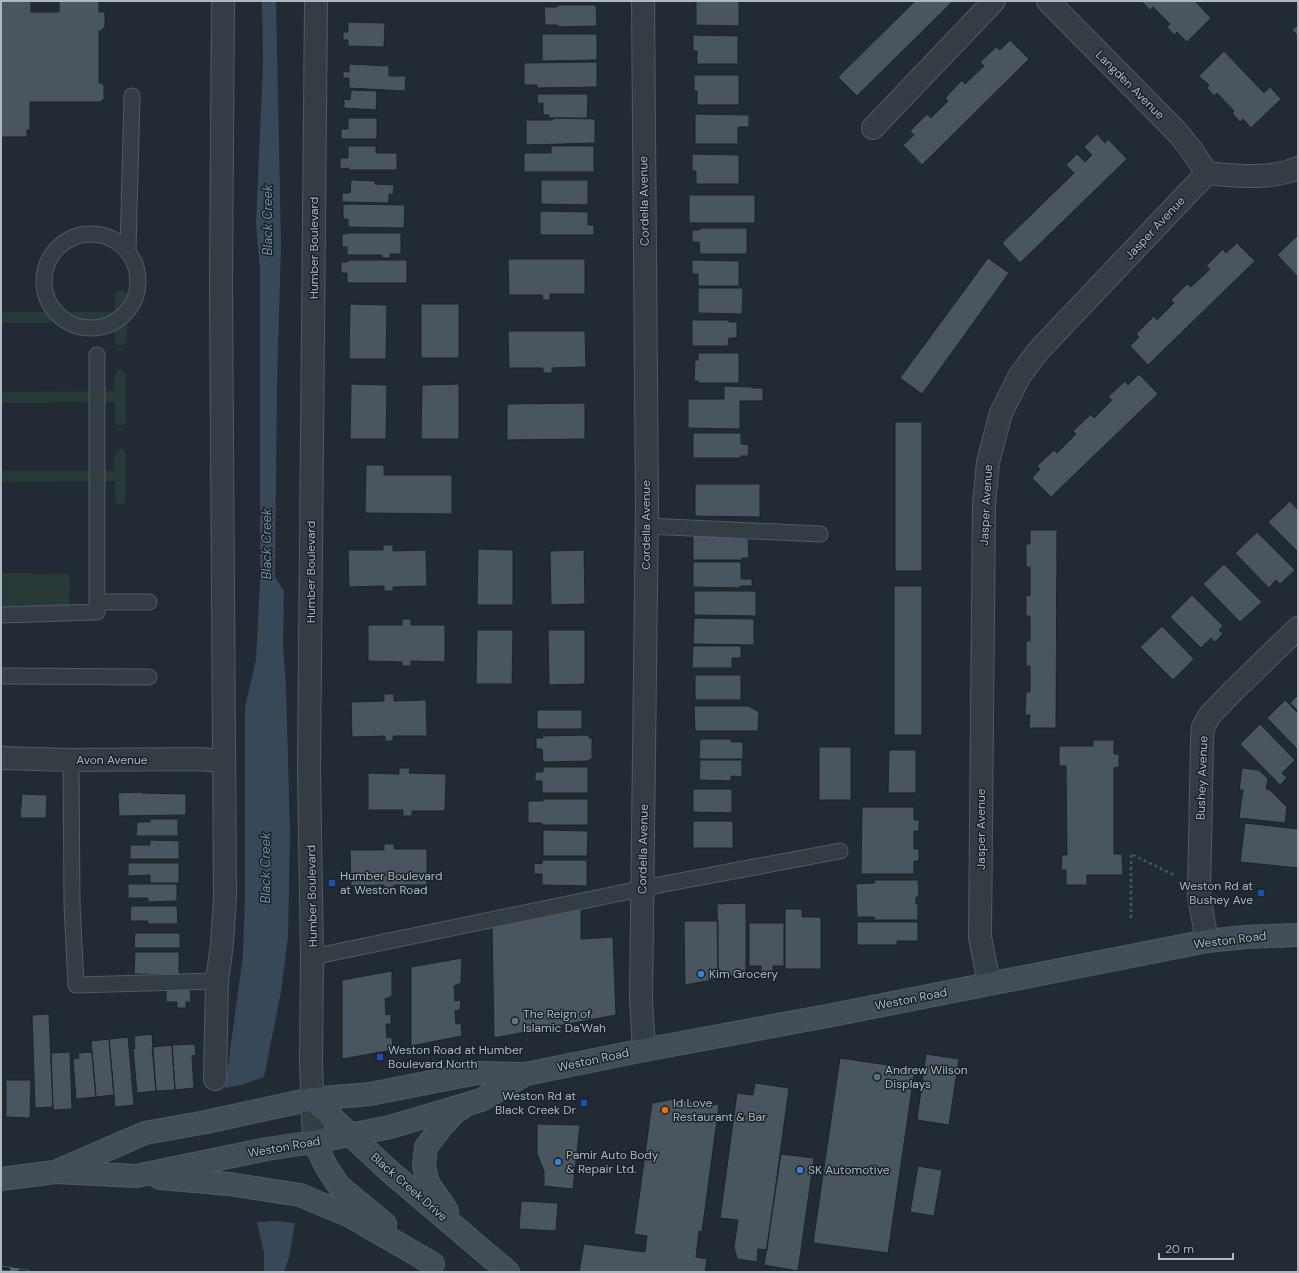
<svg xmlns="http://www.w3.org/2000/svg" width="1299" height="1273" font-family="'DM Sans',sans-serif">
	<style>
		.green { fill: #273a38 }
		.water { fill: #374959 }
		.building { fill: #4a565f; stroke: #1c242b }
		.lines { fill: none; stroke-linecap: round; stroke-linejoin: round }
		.service-casing { stroke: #525b62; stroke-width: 17 }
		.minor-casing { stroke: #525b62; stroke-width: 24 }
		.tertiary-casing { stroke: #525b62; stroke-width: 24 }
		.secondary-casing { stroke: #525b62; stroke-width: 24 }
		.path { stroke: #455655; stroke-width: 2.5; stroke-dasharray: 3 3; stroke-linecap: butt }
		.service { stroke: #353d44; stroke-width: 15 }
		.minor { stroke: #353d44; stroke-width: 22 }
		.tertiary { stroke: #353d44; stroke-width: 22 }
		.secondary { stroke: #434d57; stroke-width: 22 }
		.rail-casing { stroke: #59646d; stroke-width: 4.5 }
		.rail { stroke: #1a2229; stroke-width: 3; stroke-dasharray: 9; stroke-linecap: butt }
		.transit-dot { fill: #1a4fb4; stroke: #1a2229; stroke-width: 1.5 }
		.shop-dot { fill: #3f7fe0; stroke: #1a2229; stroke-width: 1.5 }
		.worship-dot { fill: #6b7280; stroke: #1a2229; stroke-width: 1.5 }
		.service-dot { fill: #5c6f8a; stroke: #1a2229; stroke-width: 1.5 }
		.food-dot { fill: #e8710a; stroke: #1a2229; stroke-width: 1.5 }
		.labels { text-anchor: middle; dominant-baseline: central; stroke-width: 3; stroke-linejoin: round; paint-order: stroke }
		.street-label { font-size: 12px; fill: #afb8c1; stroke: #1a2229 }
		.poi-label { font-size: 12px; fill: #afb8c1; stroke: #1a2229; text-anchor: start }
		.water-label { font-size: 13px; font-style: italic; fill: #728ca2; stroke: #1a2229 }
	</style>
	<rect width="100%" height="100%" fill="#222b33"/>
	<!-- green -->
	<path class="green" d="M 121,290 L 124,291 L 127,294 L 127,341 L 124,345 L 117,345 L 115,341 L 115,322 L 1,323 L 1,312 L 114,312 L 115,294 L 117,291 Z
		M 120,369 L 126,374 L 126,421 L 124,425 L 117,425 L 115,421 L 115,402 L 1,403 L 1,392 L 114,391 C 115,383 111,373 120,369 Z
		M 121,448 L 124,450 L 126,453 L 126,500 L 124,504 L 117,504 L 115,500 L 115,481 L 1,482 L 1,471 L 114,471 C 115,463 112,452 121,448 Z
		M 1,573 L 70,574 L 69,616 L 1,615 Z"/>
	<!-- water -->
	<path class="water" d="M 262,1 L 276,1 L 281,244 L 277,385 L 275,577 L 284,591 L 283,647 L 286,686 L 290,835 L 288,937 L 281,992 L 264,1077 L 241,1085 L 225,1088 L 243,955 L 245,893 L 245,707 L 256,660 L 260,582 L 260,269 L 256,224 L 263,63 Z
		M 276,1221 L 295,1223 L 289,1258 L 284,1272 L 264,1272 L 264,1253 L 257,1222 Z"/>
	<!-- building -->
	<path class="building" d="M 1,1 L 31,1 L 31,12 L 59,12 L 59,1 L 99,1 L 99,12 L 105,12 L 105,28 L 103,28 L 102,31 L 99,31 L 99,83 L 102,83 L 102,84 L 104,85 L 104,100 L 102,100 L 102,102 L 30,102 L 30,130 L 27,130 L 27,137 L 1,137 Z
		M 696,1 L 739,1 L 739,26 L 696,25 Z
		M 915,1 L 953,1 L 857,96 L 838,77 Z
		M 1143,1 L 1195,1 L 1211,18 L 1187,42 L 1177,32 L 1174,35 L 1167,27 L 1170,24 L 1153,7 L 1150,10 L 1142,2 Z
		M 557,5 L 596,5 L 597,26 L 558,27 L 558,25 L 545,25 L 544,7 L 557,7 Z
		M 348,22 L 385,23 L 384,47 L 348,46 L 348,40 L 343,40 L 343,32 L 348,32 Z
		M 1298,25 L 1298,36 L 1292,30 Z
		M 542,34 L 597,34 L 597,60 L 542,61 Z
		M 693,35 L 738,36 L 738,64 L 697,64 L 697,51 L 693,51 Z
		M 1010,40 L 1029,59 L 922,165 L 903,145 L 914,135 L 910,131 L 927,114 L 931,118 L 948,101 L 945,98 L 962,80 L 965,84 L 984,66 L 980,62 L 996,47 L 1000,50 Z
		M 1224,51 L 1264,93 L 1270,87 L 1281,99 L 1251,128 L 1243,119 L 1240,122 L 1232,113 L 1234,111 L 1217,93 L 1214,96 L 1207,88 L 1209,85 L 1199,76 Z
		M 597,62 L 597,87 L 537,88 L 537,85 L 524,85 L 524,63 Z
		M 349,64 L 389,66 L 389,76 L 406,76 L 405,91 L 349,88 L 349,78 L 343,78 L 343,71 L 349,72 Z
		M 694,75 L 739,75 L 739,105 L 697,105 L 697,91 L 694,91 Z
		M 351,90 L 377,91 L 376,110 L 344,108 L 344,99 L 350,100 Z
		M 537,94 L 588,94 L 587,118 L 549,118 L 549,115 L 543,115 L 543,103 L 538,104 Z
		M 695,114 L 749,115 L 749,127 L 738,127 L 738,144 L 695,144 Z
		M 348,118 L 377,118 L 377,139 L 341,139 L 341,129 L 348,129 Z
		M 553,118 L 595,119 L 595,143 L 526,145 L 526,120 L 553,120 Z
		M 1097,134 L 1105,143 L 1108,139 L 1127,159 L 1020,263 L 1002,243 L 1074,173 L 1066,165 L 1077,154 L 1085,162 L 1092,155 L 1084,147 Z
		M 348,146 L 376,146 L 376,153 L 397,153 L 397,170 L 348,170 L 349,168 L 340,169 L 340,158 L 348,158 Z
		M 551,146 L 594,146 L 594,172 L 524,172 L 524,153 L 551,153 Z
		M 692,154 L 739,155 L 739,184 L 696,184 L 696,171 L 692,171 Z
		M 351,180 L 375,181 L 375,184 L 394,185 L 393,195 L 389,194 L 389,203 L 342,202 L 342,193 L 350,193 Z
		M 541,180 L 588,180 L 588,205 L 541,204 Z
		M 689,195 L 755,195 L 755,223 L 689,223 Z
		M 349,204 L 405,205 L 404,228 L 348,227 L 348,219 L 343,219 L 343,205 Z
		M 540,211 L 588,212 L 588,225 L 594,225 L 594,235 L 540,235 Z
		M 700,228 L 747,228 L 747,254 L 700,254 L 699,242 L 692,242 L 692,230 L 700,230 Z
		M 347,233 L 401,233 L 401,254 L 390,254 L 390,258 L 382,258 L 382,255 L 347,255 L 347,247 L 342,247 L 342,234 L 347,234 Z
		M 1298,235 L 1298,277 L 1277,255 Z
		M 1237,243 L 1255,261 L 1148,365 L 1130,346 L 1139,337 L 1136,334 L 1154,316 L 1157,320 L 1174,303 L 1171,300 L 1187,284 L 1191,287 L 1210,269 L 1206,266 L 1223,249 L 1226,253 Z
		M 988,258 L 1009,273 L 922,394 L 900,378 Z
		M 508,259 L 585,259 L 585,294 L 550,294 L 550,300 L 543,300 L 542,295 L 509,295 Z
		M 348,260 L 407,260 L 407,283 L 347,283 L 347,273 L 341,273 L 341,262 L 348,262 Z
		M 692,260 L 739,261 L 739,286 L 698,286 L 698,274 L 692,274 Z
		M 698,288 L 743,288 L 742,314 L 698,313 Z
		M 350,304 L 387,305 L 386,359 L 349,359 Z
		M 421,304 L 459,304 L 459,358 L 421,358 Z
		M 692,320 L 729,320 L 729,322 L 737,322 L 737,338 L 729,338 L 728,346 L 692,346 Z
		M 508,331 L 585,331 L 586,367 L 552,368 L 552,373 L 543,373 L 543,368 L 509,368 Z
		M 698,353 L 739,353 L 739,383 L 698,383 L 698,381 L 694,381 L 695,360 L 698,360 Z
		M 1139,374 L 1158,394 L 1051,497 L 1032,478 L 1040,469 L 1037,466 L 1054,450 L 1057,453 L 1076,434 L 1073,431 L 1091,414 L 1094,418 L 1112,400 L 1108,397 L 1125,381 L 1128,385 Z
		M 351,384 L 387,385 L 386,439 L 350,439 Z
		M 459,384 L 459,439 L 421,439 L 422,385 Z
		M 724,386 L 753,387 L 752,388 L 763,388 L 763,401 L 740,401 L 740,429 L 688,428 L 688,399 L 724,399 Z
		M 585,403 L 585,439 L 507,440 L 507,404 Z
		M 895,422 L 922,422 L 922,571 L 895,571 Z
		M 693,433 L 741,433 L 741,444 L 749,445 L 748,456 L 741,456 L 741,458 L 693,458 Z
		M 366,465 L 384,465 L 384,475 L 452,475 L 452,514 L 365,513 Z
		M 695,484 L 760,484 L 760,517 L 695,516 Z
		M 1290,501 L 1298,510 L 1298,552 L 1268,522 Z
		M 1030,530 L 1057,530 L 1056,728 L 1029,728 L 1030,715 L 1025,715 L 1026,692 L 1030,692 L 1030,666 L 1026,666 L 1026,641 L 1030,641 L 1030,616 L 1026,616 L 1026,595 L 1030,596 L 1030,567 L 1026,567 L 1026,544 L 1030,544 Z
		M 1257,532 L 1295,570 L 1280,584 L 1276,580 L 1269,588 L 1235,553 Z
		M 693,535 L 748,537 L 749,558 L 742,558 L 742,560 L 693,560 Z
		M 383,545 L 393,545 L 393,551 L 426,550 L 427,586 L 393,587 L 393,591 L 384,591 L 384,586 L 349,587 L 348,550 L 383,550 Z
		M 478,549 L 513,550 L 513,605 L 477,605 Z
		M 584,550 L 585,604 L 551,605 L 550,551 Z
		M 693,562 L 741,562 L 741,579 L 752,579 L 752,586 L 740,586 L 740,588 L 693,587 Z
		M 1224,564 L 1262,602 L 1240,622 L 1203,584 Z
		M 894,586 L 922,586 L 922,735 L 894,735 Z
		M 694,591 L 756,591 L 756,616 L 694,615 Z
		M 1192,595 L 1223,626 L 1219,630 L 1223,634 L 1215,642 L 1211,638 L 1201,648 L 1170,617 Z
		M 694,618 L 754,619 L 754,645 L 693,644 Z
		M 402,619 L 411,619 L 411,625 L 445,625 L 445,662 L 411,661 L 411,666 L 402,666 L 402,662 L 368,661 L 368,625 L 402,625 Z
		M 1162,626 L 1194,659 L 1173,680 L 1140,647 Z
		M 477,630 L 513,630 L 512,684 L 476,684 Z
		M 548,630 L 585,630 L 585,684 L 549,685 Z
		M 693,646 L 741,646 L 741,658 L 732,658 L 732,668 L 692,668 Z
		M 695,675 L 741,675 L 741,700 L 695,700 Z
		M 384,694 L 394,694 L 394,701 L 426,700 L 427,736 L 393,736 L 393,741 L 385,741 L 385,736 L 352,737 L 351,702 L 384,701 Z
		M 1298,695 L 1298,711 L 1290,703 Z
		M 1285,700 L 1298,713 L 1298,750 L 1267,718 Z
		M 694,706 L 749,706 L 759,712 L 758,731 L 695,731 Z
		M 537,710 L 582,710 L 582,729 L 537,729 Z
		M 1260,724 L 1295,760 L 1282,773 L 1287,778 L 1280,785 L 1240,744 Z
		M 589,735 L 589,738 L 592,738 L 592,759 L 589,760 L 589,761 L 543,762 L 542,749 L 536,749 L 536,738 L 543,738 L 542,736 Z
		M 700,739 L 731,739 L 731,742 L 743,742 L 743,759 L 699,759 Z
		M 1093,740 L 1114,740 L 1114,754 L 1119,754 L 1119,767 L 1114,768 L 1114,854 L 1122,854 L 1123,875 L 1087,875 L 1087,885 L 1066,885 L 1066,870 L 1061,870 L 1062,855 L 1067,855 L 1066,766 L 1059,766 L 1059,746 L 1093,746 Z
		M 819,747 L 851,747 L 851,800 L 819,800 Z
		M 889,750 L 916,750 L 916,793 L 888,793 Z
		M 700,760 L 742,760 L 742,777 L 731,776 L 731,781 L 699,780 Z
		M 543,767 L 588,767 L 588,793 L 542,793 L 542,781 L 535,781 L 535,772 L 543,772 Z
		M 399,768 L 410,768 L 409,773 L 446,774 L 445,811 L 412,811 L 412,816 L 403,816 L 403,810 L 368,810 L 368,773 L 399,774 Z
		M 1242,768 L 1259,770 L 1268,779 L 1266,789 L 1270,790 L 1287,807 L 1285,823 L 1239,818 L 1243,790 L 1239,790 Z
		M 693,789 L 732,789 L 732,813 L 693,812 Z
		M 142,792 L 142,793 L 186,794 L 186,815 L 119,816 L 118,793 Z
		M 22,794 L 47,795 L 46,818 L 20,818 Z
		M 543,799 L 588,799 L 588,825 L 542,825 L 542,823 L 528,823 L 528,801 L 543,801 Z
		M 862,807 L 914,807 L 914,820 L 919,820 L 919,831 L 914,831 L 914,849 L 919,849 L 919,861 L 914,861 L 914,874 L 861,874 Z
		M 150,819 L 178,819 L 178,836 L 136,836 L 137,822 L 150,822 Z
		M 693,821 L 733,821 L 733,848 L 693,848 Z
		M 1245,823 L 1298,829 L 1298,868 L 1240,862 Z
		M 543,830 L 588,831 L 587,856 L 543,856 Z
		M 150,840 L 179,841 L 179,859 L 130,859 L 130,845 L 150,845 Z
		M 384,844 L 394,844 L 394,849 L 427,849 L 427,885 L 394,885 L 394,890 L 384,890 L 384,885 L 351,886 L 350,850 L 384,850 Z
		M 542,860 L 587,860 L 587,886 L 542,885 L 542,874 L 534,874 L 534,863 L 542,864 Z
		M 128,863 L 179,863 L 179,883 L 150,883 L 150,875 L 128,876 Z
		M 874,880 L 918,880 L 919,897 L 916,897 L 916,904 L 918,904 L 918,920 L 874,920 L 874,917 L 857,917 L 856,884 L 875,883 Z
		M 128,884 L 177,884 L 177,901 L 148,902 L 148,898 L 128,898 Z
		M 746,903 L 746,973 L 718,979 L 717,904 Z
		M 131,906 L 177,906 L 178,924 L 148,924 L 148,921 L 130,921 Z
		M 581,909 L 581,939 L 613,937 L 616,1015 L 494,1038 L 492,927 Z
		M 785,909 L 802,909 L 802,917 L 821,917 L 821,969 L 785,969 Z
		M 684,921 L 718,921 L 718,979 L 685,985 Z
		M 857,922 L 918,922 L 918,941 L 897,941 L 897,945 L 857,945 Z
		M 749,923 L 784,923 L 784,966 L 773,966 L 773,976 L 761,976 L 761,966 L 749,966 Z
		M 135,933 L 180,933 L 180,948 L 134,948 Z
		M 135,952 L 179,952 L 179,975 L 134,974 Z
		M 462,958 L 461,983 L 454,986 L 455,1001 L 461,1000 L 460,1010 L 455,1011 L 456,1024 L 461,1023 L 462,1036 L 411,1046 L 411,967 Z
		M 392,971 L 392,996 L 385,999 L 386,1015 L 391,1014 L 391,1024 L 386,1024 L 387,1038 L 392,1037 L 393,1050 L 342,1059 L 342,980 Z
		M 166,987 L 190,987 L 191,1002 L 186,1002 L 186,1008 L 177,1008 L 177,1002 L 166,1002 Z
		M 49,1014 L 53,1107 L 35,1108 L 32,1015 Z
		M 152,1034 L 156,1091 L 137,1093 L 133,1048 L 135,1049 L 134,1036 Z
		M 128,1037 L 134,1105 L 115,1107 L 109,1039 Z
		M 109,1039 L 114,1095 L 96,1097 L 91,1041 Z
		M 195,1044 L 196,1055 L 192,1056 L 194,1088 L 175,1090 L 172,1045 Z
		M 172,1045 L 175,1090 L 156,1091 L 152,1047 Z
		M 70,1052 L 72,1109 L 53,1110 L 51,1053 Z
		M 92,1052 L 96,1097 L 76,1099 L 73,1059 L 79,1058 L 78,1053 Z
		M 926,1054 L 959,1059 L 949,1125 L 917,1120 Z
		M 840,1058 L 915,1069 L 888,1253 L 813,1243 Z
		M 6,1080 L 31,1080 L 30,1118 L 6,1117 Z
		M 755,1083 L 789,1088 L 767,1250 L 758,1249 L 757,1262 L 737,1259 L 734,1247 L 738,1220 L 720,1218 L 737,1093 L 753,1095 Z
		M 674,1099 L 719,1105 L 702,1232 L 699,1231 L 696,1257 L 707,1259 L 705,1272 L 579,1272 L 584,1244 L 645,1252 L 647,1236 L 634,1234 L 652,1103 Z
		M 537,1124 L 580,1125 L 573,1189 L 544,1186 L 544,1171 L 537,1154 Z
		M 781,1154 L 814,1158 L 798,1271 L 764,1265 Z
		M 918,1166 L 942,1170 L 934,1216 L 910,1212 Z
		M 521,1201 L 558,1203 L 556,1231 L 519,1229 Z"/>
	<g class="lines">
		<defs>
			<path id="service" d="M44 281a47 47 0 1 1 94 0a47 47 0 1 1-94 0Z
				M 128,251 L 132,96
				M 647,526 L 820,534
				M 97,602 L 149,602
				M 1,615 L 97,612 L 97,355
				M 1,676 L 149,677
				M 71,760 L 72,904 L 76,985 L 217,981
				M 312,957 L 664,884 L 840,851"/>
			<path id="minor" d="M 643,1 L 647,508 L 641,999 L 644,1050
				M 1048,1 L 1177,132 L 1190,148 L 1207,173
				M 873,128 L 994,1
				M 1207,173 C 1237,176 1269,180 1298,168
				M 1,758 L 71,760 L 199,759 L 223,761
				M 1207,941 L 1199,896 L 1202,740 L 1203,727 L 1210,715 L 1233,691 L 1298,628
				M 989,983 L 980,937 L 984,505 L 988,462 L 1001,413 L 1020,375 L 1040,349 L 1207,173
				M 215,1079 L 217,981 L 222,944 L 225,897 L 221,283 L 223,1"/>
			<path id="tertiary" d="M 314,1142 L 311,1062 L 312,957 L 309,768 L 316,1"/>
			<path id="secondary" d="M 312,1099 L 387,1169 L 508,1272
				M 314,1142 L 327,1168 L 339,1186 L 385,1224
				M 55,1172 L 145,1133 L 206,1122 L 312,1099 L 370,1094 L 477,1073 L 526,1074 L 644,1050 L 827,1016 L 1207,941 L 1245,937 L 1298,935
				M 160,1178 L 229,1184 L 300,1195 L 352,1217 L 433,1264
				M 1,1179 L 55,1172 L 136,1176 L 267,1149 L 314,1142 L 390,1127 L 481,1100 L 526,1074
				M 447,1211 L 428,1183 L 424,1166 L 426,1147 L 442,1126 L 456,1111 L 462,1108"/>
		</defs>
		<!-- service casing -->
		<use href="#service" class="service-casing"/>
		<!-- minor casing -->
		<use href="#minor" class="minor-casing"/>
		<!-- tertiary casing -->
		<use href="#tertiary" class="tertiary-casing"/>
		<!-- secondary casing -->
		<use href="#secondary" class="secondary-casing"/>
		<!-- path -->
		<path class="path" d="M 1131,918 L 1131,854 L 1176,876"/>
		<!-- service -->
		<use href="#service" class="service"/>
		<!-- minor -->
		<use href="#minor" class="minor"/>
		<!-- tertiary -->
		<use href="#tertiary" class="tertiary"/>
		<!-- secondary -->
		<use href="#secondary" class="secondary"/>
		<defs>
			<path id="rail" d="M 1,1268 L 27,1272"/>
		</defs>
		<!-- rail casing -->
		<use href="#rail" class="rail-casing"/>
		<!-- rail -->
		<use href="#rail" class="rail"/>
	</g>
	<!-- markers -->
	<g class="transit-dot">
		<rect x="328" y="879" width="8" height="8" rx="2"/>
		<rect x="1257" y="889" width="8" height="8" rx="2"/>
		<rect x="376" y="1053" width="8" height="8" rx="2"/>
		<rect x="580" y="1099" width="8" height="8" rx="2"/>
	</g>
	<g class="shop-dot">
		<circle cx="701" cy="974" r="4"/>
		<circle cx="558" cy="1162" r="4"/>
		<circle cx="800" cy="1170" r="4"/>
	</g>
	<circle class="worship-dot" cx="515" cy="1021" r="4"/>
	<circle class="service-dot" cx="877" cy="1077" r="4"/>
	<circle class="food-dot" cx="665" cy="1110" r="4"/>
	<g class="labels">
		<!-- street labels -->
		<g class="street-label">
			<text transform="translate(1130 85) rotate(45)">Langden Avenue</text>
			<text transform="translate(644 201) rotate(-91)">Cordella Avenue</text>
			<text transform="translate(1155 228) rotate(-47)">Jasper Avenue</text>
			<text transform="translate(314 248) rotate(-90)">Humber Boulevard</text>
			<text transform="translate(986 505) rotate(-87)">Jasper Avenue</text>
			<text transform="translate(646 525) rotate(-90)">Cordella Avenue</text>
			<text transform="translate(311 572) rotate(-90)">Humber Boulevard</text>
			<text x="112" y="760">Avon Avenue</text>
			<text transform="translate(1202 778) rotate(-88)">Bushey Avenue</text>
			<text transform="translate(981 829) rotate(-90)">Jasper Avenue</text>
			<text transform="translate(643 849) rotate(-89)">Cordella Avenue</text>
			<text transform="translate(312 896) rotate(-91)">Humber Boulevard</text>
			<text transform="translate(1230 940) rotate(-7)">Weston Road</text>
			<text transform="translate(911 999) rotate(-11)">Weston Road</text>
			<text transform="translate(593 1060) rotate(-12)">Weston Road</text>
			<text transform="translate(284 1147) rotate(-10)">Weston Road</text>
			<text transform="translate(409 1187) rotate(41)">Black Creek Drive</text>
		</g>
		<!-- poi labels -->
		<g class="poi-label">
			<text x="340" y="876">Humber Boulevard<tspan x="340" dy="14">at Weston Road</tspan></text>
			<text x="1253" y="886" text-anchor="end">Weston Rd at<tspan x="1253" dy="14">Bushey Ave</tspan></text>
			<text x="709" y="974">Kim Grocery</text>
			<text x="523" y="1014">The Reign of<tspan x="523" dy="14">Islamic Da'Wah</tspan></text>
			<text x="388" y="1050">Weston Road at Humber<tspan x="388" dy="14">Boulevard North</tspan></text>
			<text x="885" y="1070">Andrew Wilson<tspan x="885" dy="14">Displays</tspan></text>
			<text x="576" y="1096" text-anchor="end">Weston Rd at<tspan x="576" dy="14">Black Creek Dr</tspan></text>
			<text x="673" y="1103">Id Love<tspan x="673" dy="14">Restaurant &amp; Bar</tspan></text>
			<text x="566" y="1155">Pamir Auto Body<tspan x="566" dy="14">&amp; Repair Ltd.</tspan></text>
			<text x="808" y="1170">SK Automotive</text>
		</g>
		<!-- water labels -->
		<g class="water-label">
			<text transform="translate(267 220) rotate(-90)">Black Creek</text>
			<text transform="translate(266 544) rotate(-90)">Black Creek</text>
			<text transform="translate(265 868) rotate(-90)">Black Creek</text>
		</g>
	</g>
	<!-- border -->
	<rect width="1299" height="1273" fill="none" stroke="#afb8c1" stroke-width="4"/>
	<!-- scale -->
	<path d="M1159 1253v6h74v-6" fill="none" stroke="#afb8c1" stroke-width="2"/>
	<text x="1165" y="1253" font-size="12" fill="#afb8c1" stroke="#1a2229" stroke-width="3" paint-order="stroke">20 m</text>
</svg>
